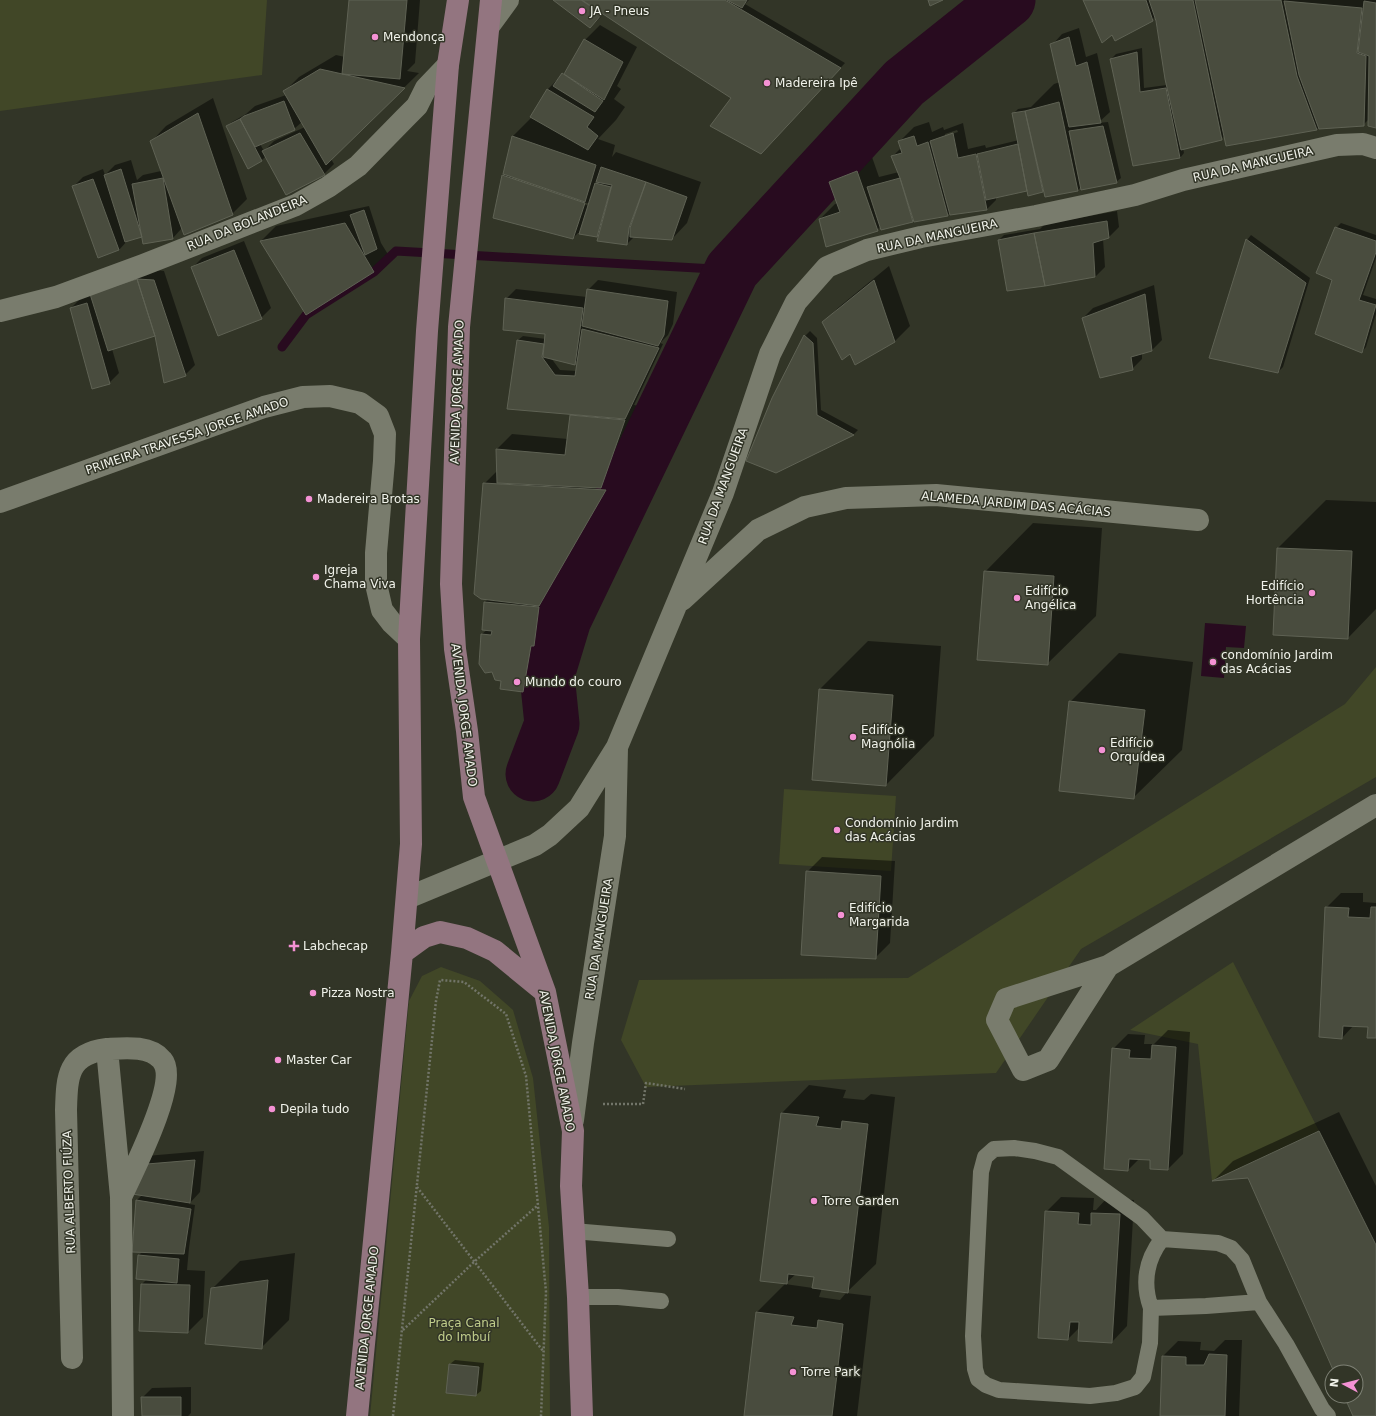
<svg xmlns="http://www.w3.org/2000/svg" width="1376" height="1416" font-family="'DejaVu Sans',sans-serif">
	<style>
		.green { fill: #414727 }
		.water { fill: #280b1f }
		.shadow { fill: #0007; fill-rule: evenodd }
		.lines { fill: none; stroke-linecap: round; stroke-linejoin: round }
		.stream { stroke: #280b1f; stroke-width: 9 }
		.river { stroke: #280b1f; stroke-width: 55 }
		.building { fill: #494c3e; stroke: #5f6254 }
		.path { stroke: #727569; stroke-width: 2.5; stroke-dasharray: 2 2; stroke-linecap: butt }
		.service { stroke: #797c6d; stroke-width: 16 }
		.minor { stroke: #797c6d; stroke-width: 22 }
		.secondary { stroke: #937580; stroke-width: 22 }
		.poi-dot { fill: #f491d4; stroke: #323527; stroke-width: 1.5 }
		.labels { text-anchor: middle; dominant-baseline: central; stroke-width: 3; stroke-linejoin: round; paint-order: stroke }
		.poi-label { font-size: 12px; fill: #f0f2ea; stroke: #323527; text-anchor: start }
		.street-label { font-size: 12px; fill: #f0f2ea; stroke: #323527 }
		.park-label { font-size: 12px; fill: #c0cd8b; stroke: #323527 }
	</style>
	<rect width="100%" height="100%" fill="#323527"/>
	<!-- green -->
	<path class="green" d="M 0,0 L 267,0 L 262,75 L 0,111 Z
		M 1376,667 L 1376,777 L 1081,949 L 996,1073 L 646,1087 L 621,1040 L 639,980 L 908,978 L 1345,704 Z
		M 784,789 L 896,796 L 891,871 L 779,864 Z
		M 1233,962 L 1319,1131 L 1212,1181 L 1198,1044 L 1130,1030 Z
		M 441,967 L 480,981 L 513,1010 L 533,1078 L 549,1227 L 550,1416 L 370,1416 L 409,1001 L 422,976 Z"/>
	<!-- water -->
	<path class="water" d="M 1205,623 L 1246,626 L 1244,648 L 1226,647 L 1224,678 L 1201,676 Z"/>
	<!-- shadow -->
	<path class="shadow" d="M 350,0 L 420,0 L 415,63 L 407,71 L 419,73 L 331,159 L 334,164 L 324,174 L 266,156 L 262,160 L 227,126 L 232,122 L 246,114 L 255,106 L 286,95 L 284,92 L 299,77 L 336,55 L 345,57 ZM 302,122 L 305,127 L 274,141 L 264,151 L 260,144 L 294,129 Z
		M 555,0 L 749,0 L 745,4 L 845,63 L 765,148 L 733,98 L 604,14 L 590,27 Z
		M 1085,0 L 1376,0 L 1376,127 L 1369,119 L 1363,125 L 1319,127 L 1317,129 L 1224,136 L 1221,139 L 1183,148 L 1184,153 L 1180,158 L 1111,59 L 1116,54 L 1142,48 L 1144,88 L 1167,85 L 1155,17 L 1152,20 L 1113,34 Z
		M 600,25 L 637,47 L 617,86 L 621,89 L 614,99 L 625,107 L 616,120 L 598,139 L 615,145 L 612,157 L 616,152 L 701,182 L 687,223 L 672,239 L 635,236 L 627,244 L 600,233 L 597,236 L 578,233 L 573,238 L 494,217 L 513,136 L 532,117 L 548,89 L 570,67 L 585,40 ZM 513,177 L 590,204 L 589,206 L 513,179 Z
		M 1079,28 L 1086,57 L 1097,53 L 1110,112 L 1098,123 L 1108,122 L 1121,178 L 1116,182 L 1081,187 L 1078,190 L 1046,196 L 1044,190 L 1029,195 L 1028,190 L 996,197 L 996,200 L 986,210 L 950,213 L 947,215 L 914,219 L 912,221 L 881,226 L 877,230 L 820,219 L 835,204 L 838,203 L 830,182 L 845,167 L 872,157 L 879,177 L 899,172 L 893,156 L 901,148 L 899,142 L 914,127 L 929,122 L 932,132 L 943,127 L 944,130 L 963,123 L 968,149 L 985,145 L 986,148 L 1019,140 L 1013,114 L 1018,109 L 1031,107 L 1054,84 L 1060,82 L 1052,45 L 1062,34 ZM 957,130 L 958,132 L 945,136 L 945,134 Z
		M 213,98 L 247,199 L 232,214 L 182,228 L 173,238 L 144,243 L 143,235 L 128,240 L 119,250 L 73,187 L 83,177 L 103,169 L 105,175 L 115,165 L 131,160 L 137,180 L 143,175 L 161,171 L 151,142 L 166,126 Z
		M 369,206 L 381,243 L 389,256 L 374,271 L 306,314 L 261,241 L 276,226 Z
		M 1117,211 L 1119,227 L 1109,237 L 1103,239 L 1105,267 L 1095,277 L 999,240 L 1004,235 L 1040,229 L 1045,224 Z
		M 1341,223 L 1376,235 L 1376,258 L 1363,295 L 1376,299 L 1376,314 L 1366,347 L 1362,352 L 1334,279 L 1336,228 Z
		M 1251,235 L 1310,278 L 1283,367 L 1278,372 L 1247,240 Z
		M 244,241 L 271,308 L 261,318 L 192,268 L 202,258 Z
		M 889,266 L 910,326 L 895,341 L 851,353 L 824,322 L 839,307 Z
		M 147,269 L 164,271 L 195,365 L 185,375 L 156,334 L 112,349 L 119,373 L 109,383 L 71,308 L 81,298 Z
		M 598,280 L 677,292 L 673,324 L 668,335 L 660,343 L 663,344 L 634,405 L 639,406 L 615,472 L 613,475 L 620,475 L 554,590 L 546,598 L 548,598 L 543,635 L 540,638 L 533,681 L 523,691 L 502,680 L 482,634 L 488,629 L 485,602 L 488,599 L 484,484 L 498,470 L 497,449 L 512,434 L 568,439 L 571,416 L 573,414 L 518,340 L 523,336 L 546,339 L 546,333 L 506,299 L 516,289 L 587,297 L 588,290 ZM 551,358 L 574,363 L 578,360 L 577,371 L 560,370 Z
		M 1154,285 L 1162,340 L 1152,350 L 1142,353 L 1142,359 L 1132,369 L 1083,318 L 1093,308 Z
		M 810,331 L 817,338 L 821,410 L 858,430 L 853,435 L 776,472 L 773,399 L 805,336 Z
		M 1326,500 L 1376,502 L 1376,609 L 1348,638 L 1278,548 Z
		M 1033,523 L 1102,528 L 1096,616 L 1047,664 L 985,572 Z
		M 868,641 L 941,646 L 934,736 L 886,785 L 820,689 Z
		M 1119,653 L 1193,662 L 1182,750 L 1133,798 L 1070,702 Z
		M 822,857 L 895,861 L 890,943 L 875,958 L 807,872 Z
		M 1341,893 L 1363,893 L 1363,902 L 1376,903 L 1376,1037 L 1369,1026 L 1354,1025 L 1342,1038 L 1326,908 Z
		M 1168,1030 L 1190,1032 L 1183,1154 L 1168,1169 L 1151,1159 L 1140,1158 L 1128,1170 L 1113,1049 L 1128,1034 L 1145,1035 L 1144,1044 L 1154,1044 Z
		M 809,1085 L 846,1090 L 843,1098 L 864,1100 L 871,1094 L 895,1097 L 876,1264 L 848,1291 L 822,1288 L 819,1297 L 840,1300 L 846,1293 L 871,1296 L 857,1416 L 745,1416 L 757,1312 L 785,1284 L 813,1288 L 815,1276 L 796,1274 L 786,1283 L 782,1113 Z
		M 1339,1112 L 1376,1186 L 1376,1414 L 1371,1416 L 1354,1416 L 1345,1396 L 1356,1396 L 1356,1372 L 1335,1372 L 1248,1177 L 1215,1179 L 1233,1161 Z
		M 204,1151 L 200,1192 L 189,1204 L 195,1205 L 189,1248 L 187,1270 L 205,1271 L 203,1317 L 188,1332 L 142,1284 L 147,1279 L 139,1255 L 143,1251 L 133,1251 L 137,1200 L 142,1195 L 146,1156 Z
		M 1061,1197 L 1094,1198 L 1093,1210 L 1096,1210 L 1107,1198 L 1134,1200 L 1127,1326 L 1112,1342 L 1080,1327 L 1068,1339 L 1046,1212 Z
		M 295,1253 L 289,1320 L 261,1348 L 212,1289 L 240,1261 Z
		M 1225,1340 L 1242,1340 L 1239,1416 L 1161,1416 L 1163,1356 L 1178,1341 L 1201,1342 L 1200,1350 L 1214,1351 Z
		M 455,1360 L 484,1363 L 481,1391 L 476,1395 L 450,1364 Z
		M 191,1387 L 191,1413 L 188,1416 L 143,1416 L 142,1398 L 152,1388 Z"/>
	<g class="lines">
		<!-- stream -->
		<path class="stream" d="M 282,347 L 306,315 L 374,272 L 396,251 L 732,270"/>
		<!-- river -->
		<path class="river" d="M 533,774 L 552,724 L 547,675 L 564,619 L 732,270 L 904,83 L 1008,0"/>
	</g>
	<!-- building -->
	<path class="building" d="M 349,0 L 407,0 L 400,79 L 342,74 Z
		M 553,0 L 581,0 L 602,14 L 590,28 Z
		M 582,0 L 725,0 L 841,68 L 761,154 L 710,126 L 731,98 L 669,58 Z
		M 727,0 L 747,0 L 742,8 Z
		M 928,0 L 943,0 L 930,6 Z
		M 1083,0 L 1146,0 L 1153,21 L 1115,41 L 1112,35 L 1102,43 Z
		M 1149,0 L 1193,0 L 1222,140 L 1181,150 L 1165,79 L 1156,21 Z
		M 1195,0 L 1281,0 L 1297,76 L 1317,130 L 1226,146 Z
		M 1284,1 L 1362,8 L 1357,53 L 1366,56 L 1364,126 L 1319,129 L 1299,75 Z
		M 1364,1 L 1376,3 L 1376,128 L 1368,126 L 1369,56 L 1358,52 Z
		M 1069,37 L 1076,66 L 1087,62 L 1101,123 L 1069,127 L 1050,44 Z
		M 584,39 L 623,62 L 604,100 L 564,74 Z
		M 1137,52 L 1140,92 L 1166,88 L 1180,158 L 1133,166 L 1110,59 Z
		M 320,69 L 405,88 L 326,165 L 283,91 Z
		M 562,73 L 603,101 L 595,112 L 553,86 Z
		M 547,89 L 594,117 L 587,127 L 598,136 L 588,150 L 530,117 Z
		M 284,101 L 295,130 L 255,147 L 240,119 L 244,116 Z
		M 1059,102 L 1078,191 L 1045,197 L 1025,111 Z
		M 1025,111 L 1043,192 L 1028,196 L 1012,113 Z
		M 198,113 L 233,215 L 184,235 L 150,141 Z
		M 240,119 L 262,161 L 248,169 L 226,126 Z
		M 1103,126 L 1117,183 L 1081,190 L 1069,131 Z
		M 300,133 L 325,175 L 286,195 L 262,151 Z
		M 953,133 L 958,158 L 976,154 L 987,210 L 950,215 L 930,141 Z
		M 512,136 L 596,165 L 585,202 L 503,174 Z
		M 914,136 L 917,146 L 928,142 L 948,216 L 914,222 L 900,178 L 891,156 L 902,153 L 898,141 Z
		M 1018,144 L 1027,191 L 986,200 L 977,154 Z
		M 601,167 L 646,182 L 629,228 L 627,245 L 597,241 L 612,185 L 596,182 Z
		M 121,169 L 142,237 L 125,242 L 104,175 Z
		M 857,171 L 878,231 L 826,247 L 819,219 L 840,212 L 829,182 Z
		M 502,175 L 585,203 L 573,239 L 493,218 Z
		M 163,178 L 173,239 L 143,244 L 132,184 Z
		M 900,178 L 913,222 L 881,230 L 867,187 Z
		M 93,179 L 119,250 L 98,258 L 72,186 Z
		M 646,182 L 687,197 L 672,240 L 630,237 L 630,228 Z
		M 595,183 L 611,187 L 597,237 L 579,234 Z
		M 364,210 L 377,249 L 365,255 L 350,215 Z
		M 1107,221 L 1109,238 L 1093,243 L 1095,277 L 1045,286 L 1034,233 Z
		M 345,223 L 374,272 L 306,315 L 260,241 Z
		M 1335,227 L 1376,241 L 1376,252 L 1359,300 L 1376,305 L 1362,353 L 1315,334 L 1332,280 L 1316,273 Z
		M 1034,233 L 1045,286 L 1007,291 L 998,240 Z
		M 1246,239 L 1306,283 L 1278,373 L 1209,358 Z
		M 234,250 L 262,319 L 218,336 L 191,267 Z
		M 137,279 L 154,280 L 186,376 L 164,383 L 155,336 Z
		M 137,279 L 155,336 L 108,351 L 90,294 Z
		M 874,280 L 895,342 L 855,365 L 850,354 L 842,360 L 822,322 Z
		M 587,289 L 668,301 L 664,335 L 658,346 L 582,326 Z
		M 1145,294 L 1152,351 L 1131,357 L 1133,370 L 1100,378 L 1082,318 Z
		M 505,298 L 583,308 L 575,365 L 543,357 L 545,334 L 503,330 Z
		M 87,303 L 110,384 L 92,389 L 70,308 Z
		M 582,329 L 659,348 L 625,419 L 507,409 L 517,340 L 544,344 L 542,357 L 555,375 L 575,376 Z
		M 804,335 L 813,343 L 817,415 L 854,435 L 776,473 L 746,461 L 772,398 Z
		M 570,415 L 625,420 L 601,488 L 497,483 L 496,449 L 565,455 Z
		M 483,483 L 606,490 L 539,606 L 481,599 L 474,594 Z
		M 1277,548 L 1352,551 L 1348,639 L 1273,635 Z
		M 984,571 L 1054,576 L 1048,665 L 977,660 Z
		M 484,602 L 539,607 L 534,646 L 531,646 L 523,692 L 500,689 L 501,681 L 495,680 L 492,672 L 485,673 L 479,664 L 481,634 L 491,635 L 492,631 L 482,630 Z
		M 819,689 L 893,695 L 886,786 L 812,780 Z
		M 1069,701 L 1145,710 L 1134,799 L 1059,791 Z
		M 806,871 L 881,876 L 876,959 L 801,955 Z
		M 1325,907 L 1349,908 L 1348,917 L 1370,918 L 1371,907 L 1376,907 L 1376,1038 L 1367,1038 L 1368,1027 L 1343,1026 L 1342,1039 L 1319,1037 Z
		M 1152,1045 L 1176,1047 L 1168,1170 L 1150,1169 L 1150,1160 L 1129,1159 L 1128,1171 L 1104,1169 L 1112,1048 L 1130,1050 L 1129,1058 L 1151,1059 Z
		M 781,1113 L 819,1117 L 816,1126 L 841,1129 L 842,1121 L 868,1124 L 848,1293 L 812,1288 L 814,1277 L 788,1274 L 787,1284 L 760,1281 Z
		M 1319,1131 L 1376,1245 L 1376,1415 L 1374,1416 L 1353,1416 L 1344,1396 L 1356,1396 L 1356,1372 L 1334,1372 L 1248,1178 L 1212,1181 Z
		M 195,1160 L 190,1203 L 132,1194 L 135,1165 Z
		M 136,1200 L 191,1209 L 184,1254 L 132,1252 Z
		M 1045,1211 L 1079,1213 L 1078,1224 L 1091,1225 L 1091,1213 L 1120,1214 L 1112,1343 L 1078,1341 L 1079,1322 L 1070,1322 L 1068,1340 L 1038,1338 Z
		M 138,1255 L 179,1259 L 177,1283 L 136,1279 Z
		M 268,1280 L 262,1349 L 205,1344 L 211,1288 Z
		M 141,1284 L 190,1285 L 188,1333 L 139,1331 Z
		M 756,1312 L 794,1317 L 791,1325 L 817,1328 L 818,1320 L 843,1324 L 832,1416 L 744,1416 Z
		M 1209,1354 L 1227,1355 L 1225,1416 L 1160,1416 L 1162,1356 L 1186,1357 L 1186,1365 L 1204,1365 Z
		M 449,1364 L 479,1367 L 476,1396 L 446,1393 Z
		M 141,1397 L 181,1397 L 181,1416 L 142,1416 Z"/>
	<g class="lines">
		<!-- path -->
		<path class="path" d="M 603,1104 L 643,1104 L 646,1083 L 685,1089
			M 417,1187 L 543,1351
			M 403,1330 L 474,1262 L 537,1206
			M 393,1416 L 436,1001 L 440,980 L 464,982 L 506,1014 L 526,1076 L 546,1292 L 541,1416"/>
		<!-- service -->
		<path class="service" d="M 573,1231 L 668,1239
			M 1162,1239 L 1218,1243 L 1231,1248 L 1242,1260 L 1259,1302 L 1206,1306 L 1151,1308 C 1142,1283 1146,1260 1162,1239 Z
			M 578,1297 L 618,1297 L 661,1301
			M 1259,1302 L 1286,1344 L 1322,1409 L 1328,1416
			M 1151,1308 L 1150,1343 L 1143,1377 L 1135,1387 L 1116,1393 L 1090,1396 L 999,1390 L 986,1385 L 978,1379 L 975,1369 L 973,1336 L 981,1172 L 985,1157 L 994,1149 L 1014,1148 L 1035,1151 L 1058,1157 L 1142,1218 L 1162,1239"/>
		<!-- minor -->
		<path class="minor" d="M 489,26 L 508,0
			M 0,311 L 56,297 L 143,265 L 296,205 L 328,187 L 358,166 L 405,118 L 417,106 L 426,88 L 448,65
			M 0,502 L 264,407 L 303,397 L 330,396 L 360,403 L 378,416 L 385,434 L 384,461 L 376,553 L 376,584 L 382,610 L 392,623 L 409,639
			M 682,600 L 758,530 L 805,507 L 846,498 L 936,495 L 1198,520
			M 407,898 L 535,845 L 550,835 L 579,808 L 617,747 L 723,493 L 770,354 L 796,302 L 827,267 L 867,250 L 921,237 L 1036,216 L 1135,195 L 1183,180 L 1337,145 L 1363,144 L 1376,148
			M 1108,966 L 1048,1060 L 1023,1070 L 997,1020 L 1006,999 L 1108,966 L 1376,805
			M 573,1120 L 583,1043 L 615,836 L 617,748
			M 121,1197 C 132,1173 180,1081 162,1060 C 150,1045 124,1048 107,1049 L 121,1197 L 123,1416
			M 72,1358 L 66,1110 C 67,1077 67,1054 107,1049"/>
		<!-- secondary -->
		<path class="secondary" d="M 491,0 L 459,327 L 451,584 L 455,649 L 467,731 L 474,797 L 545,992 L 573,1131 L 571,1186 L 578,1297 L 582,1416
			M 402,953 L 424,937 L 440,932 L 467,938 L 495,951 L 545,992
			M 357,1416 L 402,953 L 411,844 L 409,639 L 427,331 L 448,65 L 458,0"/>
	</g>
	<!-- markers -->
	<g class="poi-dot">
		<circle cx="582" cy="11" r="4"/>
		<circle cx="375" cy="37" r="4"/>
		<circle cx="767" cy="83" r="4"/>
		<circle cx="309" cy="499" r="4"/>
		<circle cx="316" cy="577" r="4"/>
		<circle cx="1312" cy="593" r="4"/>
		<circle cx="1017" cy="598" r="4"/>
		<circle cx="1213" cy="662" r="4"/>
		<circle cx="517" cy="682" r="4"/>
		<circle cx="853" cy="737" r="4"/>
		<circle cx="1102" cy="750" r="4"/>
		<circle cx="837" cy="830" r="4"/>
		<circle cx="841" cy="915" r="4"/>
		<path d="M292 940h4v4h4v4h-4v4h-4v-4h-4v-4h4z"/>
		<circle cx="313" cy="993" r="4"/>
		<circle cx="278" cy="1060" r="4"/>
		<circle cx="272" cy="1109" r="4"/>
		<circle cx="814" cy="1201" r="4"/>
		<circle cx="793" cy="1372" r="4"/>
	</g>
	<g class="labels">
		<!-- poi labels -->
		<g class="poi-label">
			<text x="590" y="11">JA - Pneus</text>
			<text x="383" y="37">Mendonça</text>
			<text x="775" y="83">Madereira Ipê</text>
			<text x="317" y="499">Madereira Brotas</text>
			<text x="324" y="570">Igreja<tspan x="324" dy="14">Chama Viva</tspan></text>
			<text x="1304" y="586" text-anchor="end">Edifício<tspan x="1304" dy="14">Hortência</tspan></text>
			<text x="1025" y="591">Edifício<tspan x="1025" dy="14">Angélica</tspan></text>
			<text x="1221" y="655">condomínio Jardim<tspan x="1221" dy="14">das Acácias</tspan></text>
			<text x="525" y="682">Mundo do couro</text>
			<text x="861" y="730">Edifício<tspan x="861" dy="14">Magnólia</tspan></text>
			<text x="1110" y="743">Edifício<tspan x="1110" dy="14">Orquídea</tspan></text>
			<text x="845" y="823">Condomínio Jardim<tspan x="845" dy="14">das Acácias</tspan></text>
			<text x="849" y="908">Edifício<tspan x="849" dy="14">Margarida</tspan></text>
			<text x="303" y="946">Labchecap</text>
			<text x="321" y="993">Pizza Nostra</text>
			<text x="286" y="1060">Master Car</text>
			<text x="280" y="1109">Depila tudo</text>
			<text x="822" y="1201">Torre Garden</text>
			<text x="801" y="1372">Torre Park</text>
		</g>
		<!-- street labels -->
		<g class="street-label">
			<text transform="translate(1253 164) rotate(-13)">RUA DA MANGUEIRA</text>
			<text transform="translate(247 223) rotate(-22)">RUA DA BOLANDEIRA</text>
			<text transform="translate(937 236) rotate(-12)">RUA DA MANGUEIRA</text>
			<text transform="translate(457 392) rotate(-88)">AVENIDA JORGE AMADO</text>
			<text transform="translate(187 436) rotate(-19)">PRIMEIRA TRAVESSA JORGE AMADO</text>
			<text transform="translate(723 486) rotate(-70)">RUA DA MANGUEIRA</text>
			<text transform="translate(1016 504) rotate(5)">ALAMEDA JARDIM DAS ACÁCIAS</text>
			<text transform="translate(464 715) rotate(83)">AVENIDA JORGE AMADO</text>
			<text transform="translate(599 939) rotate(-81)">RUA DA MANGUEIRA</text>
			<text transform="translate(557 1061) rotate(79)">AVENIDA JORGE AMADO</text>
			<text transform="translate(69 1192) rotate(-92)">RUA ALBERTO FIÚZA</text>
			<text transform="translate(367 1318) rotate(-84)">AVENIDA JORGE AMADO</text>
		</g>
		<!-- park labels -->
		<g class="park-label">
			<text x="464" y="1323">Praça Canal<tspan x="464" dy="14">do Imbuí</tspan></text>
		</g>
	</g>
	<!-- north arrow -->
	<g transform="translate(1344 1384) rotate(277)"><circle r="19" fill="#323527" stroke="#7e8175"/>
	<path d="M0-3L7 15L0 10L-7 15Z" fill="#f491d4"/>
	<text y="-6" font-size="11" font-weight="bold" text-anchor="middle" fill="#f0f2ea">N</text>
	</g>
</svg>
